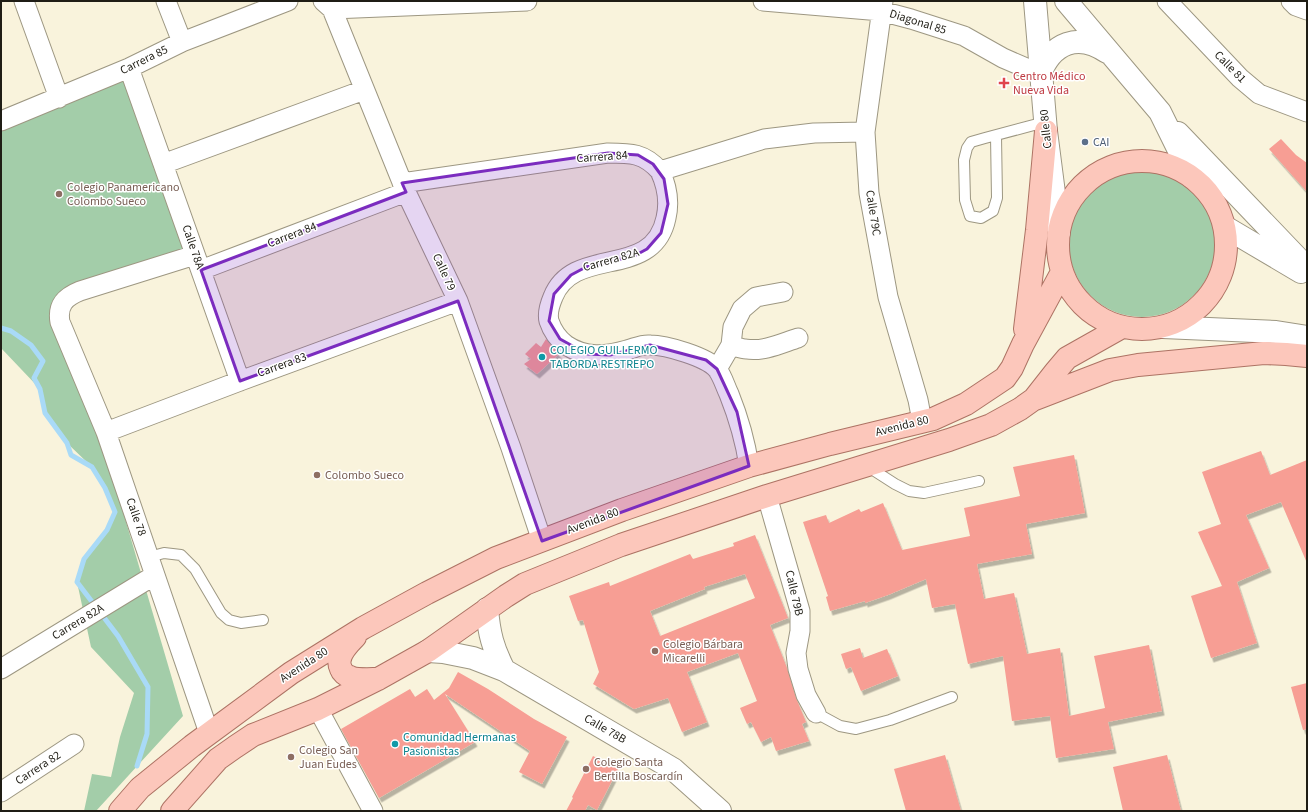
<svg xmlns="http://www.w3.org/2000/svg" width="1308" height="812" font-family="'Source Sans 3',sans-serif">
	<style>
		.green { fill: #a3cda9 }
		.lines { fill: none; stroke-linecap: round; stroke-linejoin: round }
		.stream { stroke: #a9daf7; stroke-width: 5 }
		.building { fill: #f79e94; fill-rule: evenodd; filter: url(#shadow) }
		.lane-casing { stroke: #9d9782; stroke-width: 12 }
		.street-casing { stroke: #9d9782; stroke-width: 21 }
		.secondary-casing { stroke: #9d9782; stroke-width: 24 }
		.primary-casing { stroke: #ad7364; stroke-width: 24 }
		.lane { stroke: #fff; stroke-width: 10 }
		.street { stroke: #fff; stroke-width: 19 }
		.secondary { stroke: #fff; stroke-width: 22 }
		.primary { stroke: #fcc7bb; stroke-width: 22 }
		.marked { fill: #7b2cbf; fill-opacity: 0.2; stroke: #7b2cbf; stroke-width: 3; stroke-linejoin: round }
		.health-dot { fill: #e0444e; stroke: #fff; stroke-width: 1.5 }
		.service-dot { fill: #5c6f8a; stroke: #fff; stroke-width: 1.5 }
		.education-dot { fill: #8d6e63; stroke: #fff; stroke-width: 1.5 }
		.culture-dot { fill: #0f9aa8; stroke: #fff; stroke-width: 1.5 }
		.labels { text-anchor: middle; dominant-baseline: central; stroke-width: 3; stroke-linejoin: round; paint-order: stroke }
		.street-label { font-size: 12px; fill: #1f1d15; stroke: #fff }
		.health-label { font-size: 12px; fill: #be3a42; stroke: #fff; text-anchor: start }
		.service-label { font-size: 12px; fill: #4e5e75; stroke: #fff; text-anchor: start }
		.education-label { font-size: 12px; fill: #785e54; stroke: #fff; text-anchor: start }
		.culture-label { font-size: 12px; fill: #0d838f; stroke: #fff; text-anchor: start }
	</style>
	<defs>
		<filter id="shadow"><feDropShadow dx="2.5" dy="4.5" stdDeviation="0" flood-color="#0004"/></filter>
	</defs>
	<rect width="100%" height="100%" fill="#f9f3dc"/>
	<!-- green -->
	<path class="green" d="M 128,66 L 194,256 L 62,304 L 183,716 L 96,811 L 84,811 L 92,774 L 111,777 L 120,737 L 134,693 L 91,647 L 77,582 L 84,559 L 107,530 L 115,512 L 105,488 L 92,467 L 67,443 L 45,413 L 40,389 L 1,348 L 1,117 Z
		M1069 244a73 73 0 1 1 146 0a73 73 0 1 1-146 0Z"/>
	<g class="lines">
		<!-- stream -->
		<path class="stream" d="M 1,328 L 11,331 L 31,345 L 43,361 L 34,378 L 40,389 L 45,413 L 67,443 L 71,455 L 92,467 L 105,488 L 115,512 L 107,530 L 84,559 L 77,582 L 118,636 L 148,687 L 147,734 L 137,766"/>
	</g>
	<!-- building -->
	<path class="building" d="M 1281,139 L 1296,155 L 1307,163 L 1307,192 L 1269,149 Z
		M 546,339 L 559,354 L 537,374 L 524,364 L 531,359 L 525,354 L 536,343 L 541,347 Z
		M 1261,451 L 1270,475 L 1307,460 L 1307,563 L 1281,502 L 1246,515 L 1269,568 L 1237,582 L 1257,643 L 1211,658 L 1191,596 L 1222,586 L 1198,532 L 1221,524 L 1202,472 Z
		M 1074,455 L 1085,513 L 1026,524 L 1032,554 L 977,564 L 984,599 L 1014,593 L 1027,654 L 1060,648 L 1069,716 L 1105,708 L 1094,656 L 1149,645 L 1162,711 L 1108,722 L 1114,749 L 1056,758 L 1050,716 L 1012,721 L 1003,656 L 968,664 L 955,604 L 932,608 L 926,579 L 888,595 L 865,603 L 865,601 L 830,611 L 826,597 L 828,596 L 803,522 L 826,515 L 829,523 L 859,509 L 861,512 L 883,503 L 902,550 L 970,536 L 964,508 L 1020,496 L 1013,467 Z
		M 755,535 L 788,618 L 770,625 L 787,668 L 796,698 L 806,722 L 802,724 L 809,741 L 776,751 L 771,737 L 761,742 L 751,722 L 747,724 L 740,708 L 757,701 L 738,653 L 687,672 L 707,722 L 682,732 L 668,698 L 634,709 L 593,684 L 599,672 L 583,620 L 578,621 L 569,596 L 609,582 L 610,586 L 690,554 L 693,559 L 734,546 L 733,543 ZM 745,574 L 755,598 L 660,636 L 650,611 L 705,589 L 704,587 Z
		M 860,648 L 863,658 L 887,649 L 898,676 L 861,691 L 851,667 L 846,669 L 841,654 Z
		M 458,672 L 488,689 L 534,719 L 567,737 L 542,784 L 519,772 L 530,751 L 445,694 L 475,742 L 379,798 L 341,729 L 410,689 L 415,697 L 427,689 L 434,700 L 449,688 Z
		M 1307,683 L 1307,729 L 1303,730 L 1291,687 Z
		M 945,755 L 961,811 L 906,811 L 894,769 Z
		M 1167,755 L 1181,811 L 1123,811 L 1113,767 Z
		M 593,756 L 618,769 L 597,810 L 588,805 L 585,811 L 566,811 L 573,798 L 572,797 Z"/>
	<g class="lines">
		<defs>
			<path id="lane" d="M 996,136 L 997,198 L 993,211 L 981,218 L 970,216 L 965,200 L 964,160 L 967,148 L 971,142 L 985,138 L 1045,122
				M 867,466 L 895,484 L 909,491 L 924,493 L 979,481
				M 149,557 L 164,553 L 181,555 L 195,569 L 221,613 L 229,620 L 241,623 L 263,620
				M 816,713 L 840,726 L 856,729 L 890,720 L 952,697"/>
			<path id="street" d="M 24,1 L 59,98
				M 166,1 L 182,42
				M 323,1 L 332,9 L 406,192 L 458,301 L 511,448 L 542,541
				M 763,1 L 881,11 L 911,19 L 964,36 L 1003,58 L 1040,74
				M 883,1 L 865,132 L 869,193 L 888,297 L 918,400 L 922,421
				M 1167,1 L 1240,78 L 1259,94 L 1307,112
				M 1291,1 L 1296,6 L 1307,10
				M 332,9 L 527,1
				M 129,68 L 240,381
				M 1,121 L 129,68 L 182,42 L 288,1
				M 163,164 L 364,90
				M 660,171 C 667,186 670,201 666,218 C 653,281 574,244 553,297 C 550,304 547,313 549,321 C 552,330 558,339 566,345 C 585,358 606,356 627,350 C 635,348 642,344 650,345 C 666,345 707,357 717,369 C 723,377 725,386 729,394 C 739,419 745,439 749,466
				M 402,183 L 608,153 C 631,153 644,153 660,171 L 764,139 L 814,133 L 865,132
				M 195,255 L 80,291 C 65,297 57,305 60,322 L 106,432 L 209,733
				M 201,270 L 406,192
				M 731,345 C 736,346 741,349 746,349 C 764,352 782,343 798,338
				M 717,369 L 731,345 L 733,327 L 742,309 L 756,297 L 783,292
				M 106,432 L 240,381 L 458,301
				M 767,496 L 800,611 L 800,631 L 796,653 L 798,669 L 806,695 L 816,713
				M 1,669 L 155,575
				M 318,709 L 373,811
				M 1,792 L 74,744"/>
			<path id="secondary" d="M 1035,1 L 1046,131 L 1059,232
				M 1066,1 L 1160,112 L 1192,177
				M 1040,74 C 1052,43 1078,32 1107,52
				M 1178,133 L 1307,268
				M 1225,227 L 1301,272
				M 1163,327 L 1276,332 L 1307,337
				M 487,609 C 489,634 493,648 504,670
				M 428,651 L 443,652 L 473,658 L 504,670 L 673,769 L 720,811"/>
			<path id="primary" d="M1058 245a84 84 0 1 1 168 0a84 84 0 1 1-168 0Z
				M 1025,329 L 1037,230 L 1046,131
				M 1035,399 L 1110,370 L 1138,365 L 1264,353 L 1286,354 L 1307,356
				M 355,637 C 347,645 335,657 341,669 C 342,672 346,676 350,677 C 356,680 370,679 378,679
				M 120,811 L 140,788 L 192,746 L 291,673 L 363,628 L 427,593 L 496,558 L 622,510 L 749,466 L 830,444 L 933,419 L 966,404 L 1005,378 L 1012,368 L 1023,344 L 1062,272
				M 172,811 L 218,759 L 235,747 L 253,735 L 318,709 L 378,679 L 428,651 L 506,596 L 525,584 L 621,545 L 767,496 L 949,440 L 991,425 L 1020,409 L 1034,399 L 1056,371 L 1067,358 L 1122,327"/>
		</defs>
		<!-- lane casing -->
		<use href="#lane" class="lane-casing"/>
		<!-- street casing -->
		<use href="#street" class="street-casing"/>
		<!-- secondary casing -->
		<use href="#secondary" class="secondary-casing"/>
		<!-- primary casing -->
		<use href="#primary" class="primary-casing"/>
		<!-- lane -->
		<use href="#lane" class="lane"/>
		<!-- street -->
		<use href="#street" class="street"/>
		<!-- secondary -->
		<use href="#secondary" class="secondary"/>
		<!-- primary -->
		<use href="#primary" class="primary"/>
	</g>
	<!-- marked area -->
	<path class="marked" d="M 608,153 L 638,155 L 653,164 L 664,179 L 668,204 L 661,233 L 647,249 L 634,256 L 586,267 L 571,275 L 554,294 L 549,321 L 560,339 L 587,354 L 610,355 L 650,345 L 706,360 L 717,369 L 737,412 L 749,466 L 542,541 L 458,301 L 240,381 L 201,270 L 406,192 L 402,183 Z"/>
	<!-- markers -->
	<path class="health-dot" d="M1002 77h4v4h4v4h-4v4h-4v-4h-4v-4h4z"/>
	<circle class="service-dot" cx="1085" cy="142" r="4"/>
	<g class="education-dot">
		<circle cx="59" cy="194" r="4"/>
		<circle cx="317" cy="475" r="4"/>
		<circle cx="655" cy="651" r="4"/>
		<circle cx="291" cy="757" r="4"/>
		<circle cx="586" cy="769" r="4"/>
	</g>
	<g class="culture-dot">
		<circle cx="542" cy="357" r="4"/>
		<circle cx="395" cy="744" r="4"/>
	</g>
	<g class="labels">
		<!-- street labels -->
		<g class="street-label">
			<text transform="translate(918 22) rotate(17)">Diagonal 85</text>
			<text transform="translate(144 60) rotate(-26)">Carrera 85</text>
			<text transform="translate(1230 67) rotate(45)">Calle 81</text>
			<text transform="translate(1046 129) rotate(-96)">Calle 80</text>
			<text transform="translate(602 157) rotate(-4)">Carrera 84</text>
			<text transform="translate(873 213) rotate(81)">Calle 79C</text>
			<text transform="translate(292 235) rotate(-21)">Carrera 84</text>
			<text transform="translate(193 247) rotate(71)">Calle 78A</text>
			<text transform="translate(611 260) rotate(-16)">Carrera 82A</text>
			<text transform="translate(444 272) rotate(65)">Calle 79</text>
			<text transform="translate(282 365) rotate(-20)">Carrera 83</text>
			<text transform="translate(902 426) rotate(-14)">Avenida 80</text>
			<text transform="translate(136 517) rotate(71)">Calle 78</text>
			<text transform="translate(593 521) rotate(-21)">Avenida 80</text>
			<text transform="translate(794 593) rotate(77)">Calle 79B</text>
			<text transform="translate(78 622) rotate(-31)">Carrera 82A</text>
			<text transform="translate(304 665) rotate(-33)">Avenida 80</text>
			<text transform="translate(605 729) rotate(30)">Calle 78B</text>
			<text transform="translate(38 768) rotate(-33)">Carrera 82</text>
		</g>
		<!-- health labels -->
		<g class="health-label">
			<text x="1013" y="76">Centro Médico<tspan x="1013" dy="14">Nueva Vida</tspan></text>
		</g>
		<!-- service labels -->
		<g class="service-label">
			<text x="1093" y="142">CAI</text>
		</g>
		<!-- education labels -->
		<g class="education-label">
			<text x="67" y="187">Colegio Panamericano<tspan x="67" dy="14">Colombo Sueco</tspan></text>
			<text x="325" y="475">Colombo Sueco</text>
			<text x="663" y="644">Colegio Bárbara<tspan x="663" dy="14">Micarelli</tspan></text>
			<text x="299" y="750">Colegio San<tspan x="299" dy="14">Juan Eudes</tspan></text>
			<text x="594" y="762">Colegio Santa<tspan x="594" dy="14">Bertilla Boscardín</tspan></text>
		</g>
		<!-- culture labels -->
		<g class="culture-label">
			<text x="550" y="350">COLEGIO GUILLERMO<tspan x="550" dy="14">TABORDA RESTREPO</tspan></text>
			<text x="403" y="737">Comunidad Hermanas<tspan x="403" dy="14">Pasionistas</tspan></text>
		</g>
	</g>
	<!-- border -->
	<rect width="1308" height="812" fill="none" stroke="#1f1d15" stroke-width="4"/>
</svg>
